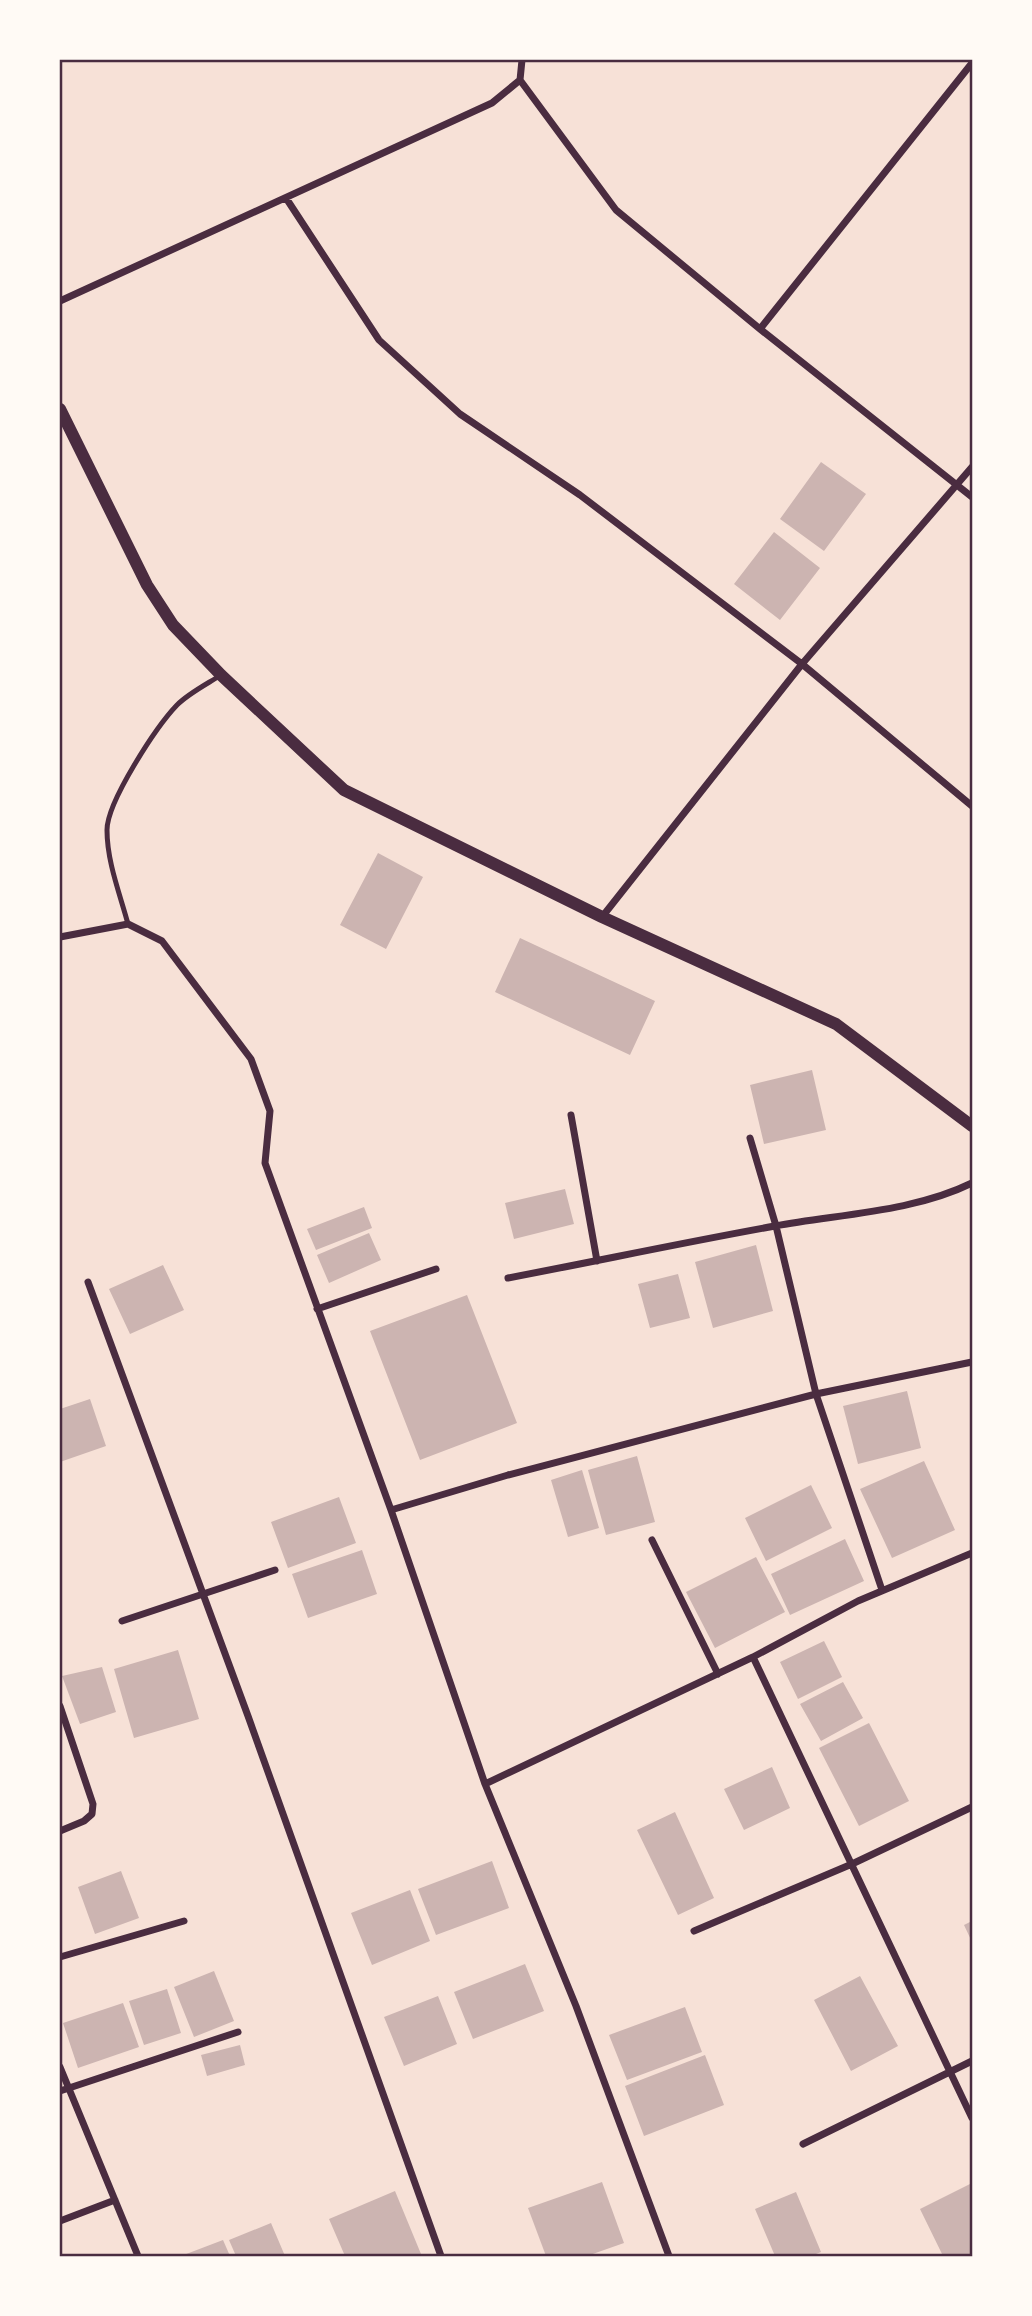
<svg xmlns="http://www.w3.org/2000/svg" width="1032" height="2316" font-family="'Titillium Web',sans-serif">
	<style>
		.building { fill: #ccb4b1 }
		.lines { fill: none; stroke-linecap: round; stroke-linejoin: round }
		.service { stroke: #4a2c40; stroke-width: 5 }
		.minor { stroke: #4a2c40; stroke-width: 7 }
		.tertiary { stroke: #4a2c40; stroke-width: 12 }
		.neatline { fill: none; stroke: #4a2c40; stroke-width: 2.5 }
	</style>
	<rect width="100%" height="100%" fill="#f7e1d7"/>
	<!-- building -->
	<path class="building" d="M 821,462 L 866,494 L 824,551 L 780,519 Z
		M 774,532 L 820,568 L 780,620 L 734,584 Z
		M 378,853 L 423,877 L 386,949 L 340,925 Z
		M 520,938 L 655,1001 L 630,1055 L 495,992 Z
		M 812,1070 L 826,1130 L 764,1144 L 750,1085 Z
		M 565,1189 L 574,1224 L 514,1239 L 505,1203 Z
		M 364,1207 L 372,1228 L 316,1250 L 307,1229 Z
		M 369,1233 L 381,1260 L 329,1283 L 317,1255 Z
		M 756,1245 L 773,1311 L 713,1328 L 695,1262 Z
		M 163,1265 L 184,1310 L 130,1334 L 109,1289 Z
		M 678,1274 L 690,1318 L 650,1328 L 638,1284 Z
		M 467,1295 L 517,1423 L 420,1460 L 370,1331 Z
		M 907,1391 L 921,1448 L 858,1464 L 843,1406 Z
		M 90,1399 L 106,1446 L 60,1462 L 60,1409 Z
		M 637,1456 L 655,1522 L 606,1535 L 588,1470 Z
		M 924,1461 L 955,1530 L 892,1558 L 860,1489 Z
		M 582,1470 L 599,1528 L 568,1537 L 551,1480 Z
		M 811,1485 L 832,1528 L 766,1561 L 745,1518 Z
		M 339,1497 L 356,1543 L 288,1568 L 271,1522 Z
		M 845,1539 L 864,1581 L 790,1615 L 771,1574 Z
		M 362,1550 L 377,1594 L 308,1618 L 292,1574 Z
		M 756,1557 L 785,1612 L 715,1648 L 686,1592 Z
		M 824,1641 L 842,1677 L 798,1699 L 780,1662 Z
		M 178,1650 L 199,1719 L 134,1738 L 114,1669 Z
		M 102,1667 L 116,1712 L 80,1724 L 62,1676 Z
		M 843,1682 L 863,1718 L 821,1741 L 800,1704 Z
		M 869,1723 L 909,1801 L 859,1826 L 819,1748 Z
		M 772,1767 L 790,1808 L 744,1830 L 724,1789 Z
		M 675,1812 L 714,1898 L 678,1915 L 637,1830 Z
		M 492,1861 L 509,1908 L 436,1935 L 418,1889 Z
		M 121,1871 L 139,1918 L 95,1934 L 78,1887 Z
		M 410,1890 L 430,1941 L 372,1965 L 351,1913 Z
		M 972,1921 L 972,1942 L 964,1925 Z
		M 525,1964 L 544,2011 L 473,2039 L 454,1992 Z
		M 214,1971 L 234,2021 L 194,2037 L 174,1987 Z
		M 860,1976 L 898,2046 L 851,2071 L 814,2000 Z
		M 167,1989 L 181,2033 L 144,2045 L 129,2001 Z
		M 438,1996 L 457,2044 L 404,2066 L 384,2017 Z
		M 123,2003 L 139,2047 L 78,2068 L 63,2023 Z
		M 685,2007 L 702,2052 L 627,2080 L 609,2035 Z
		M 240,2045 L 245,2065 L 207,2076 L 201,2055 Z
		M 705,2055 L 724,2105 L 644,2136 L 625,2086 Z
		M 602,2182 L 624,2243 L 587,2256 L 546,2256 L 528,2208 Z
		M 972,2183 L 972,2256 L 943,2256 L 920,2209 Z
		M 395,2191 L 421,2254 L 416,2256 L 345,2256 L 329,2219 Z
		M 796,2192 L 821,2252 L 811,2256 L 775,2256 L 755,2209 Z
		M 271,2223 L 285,2256 L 236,2256 L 229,2240 Z
		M 223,2240 L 230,2256 L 181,2256 Z"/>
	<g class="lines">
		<!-- service -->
		<path class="service" d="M 128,924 C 120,894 107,862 107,830 C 107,802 156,727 177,705 C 189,693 207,684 221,675"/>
		<!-- minor -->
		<path class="minor" d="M 522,60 L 520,80 L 616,210 L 760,329 L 972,497
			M 286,198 L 379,340 L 460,414 L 580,495 L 802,664 L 972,806
			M 60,301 L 492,103 L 520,80
			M 760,329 L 972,63
			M 602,917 L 802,664 L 972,467
			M 60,937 L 128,924 L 162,941 L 251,1059 L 270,1111 L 265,1163 L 391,1510 L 485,1784 L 576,2006 L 669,2256
			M 571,1115 L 597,1261
			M 750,1138 L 776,1226 L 816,1394 L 882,1590
			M 508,1278 C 597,1261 686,1242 775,1226 C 840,1214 913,1212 972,1183
			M 88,1282 L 248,1716 L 441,2256
			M 317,1309 L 436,1269
			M 391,1510 L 508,1475 L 816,1394 L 972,1362
			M 652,1540 L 718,1674
			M 122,1621 L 275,1570
			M 753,1657 L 972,2118
			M 60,1706 L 93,1804 L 92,1814 L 84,1821 L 60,1831
			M 485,1784 L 753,1657 L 858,1601 L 972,1553
			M 694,1931 L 852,1864 L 972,1807
			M 60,1957 L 184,1921
			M 60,2067 L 138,2256
			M 60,2091 L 238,2032
			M 803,2144 L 972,2061
			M 60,2221 L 115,2200"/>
		<!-- tertiary -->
		<path class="tertiary" d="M 60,409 L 147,585 L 173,625 L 221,675 L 344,790 L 602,917 L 836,1024 L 972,1126"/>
	</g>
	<!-- border -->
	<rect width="1032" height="2316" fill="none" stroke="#fffaf5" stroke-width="122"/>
	<rect x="61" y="61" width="910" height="2194" class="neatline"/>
</svg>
